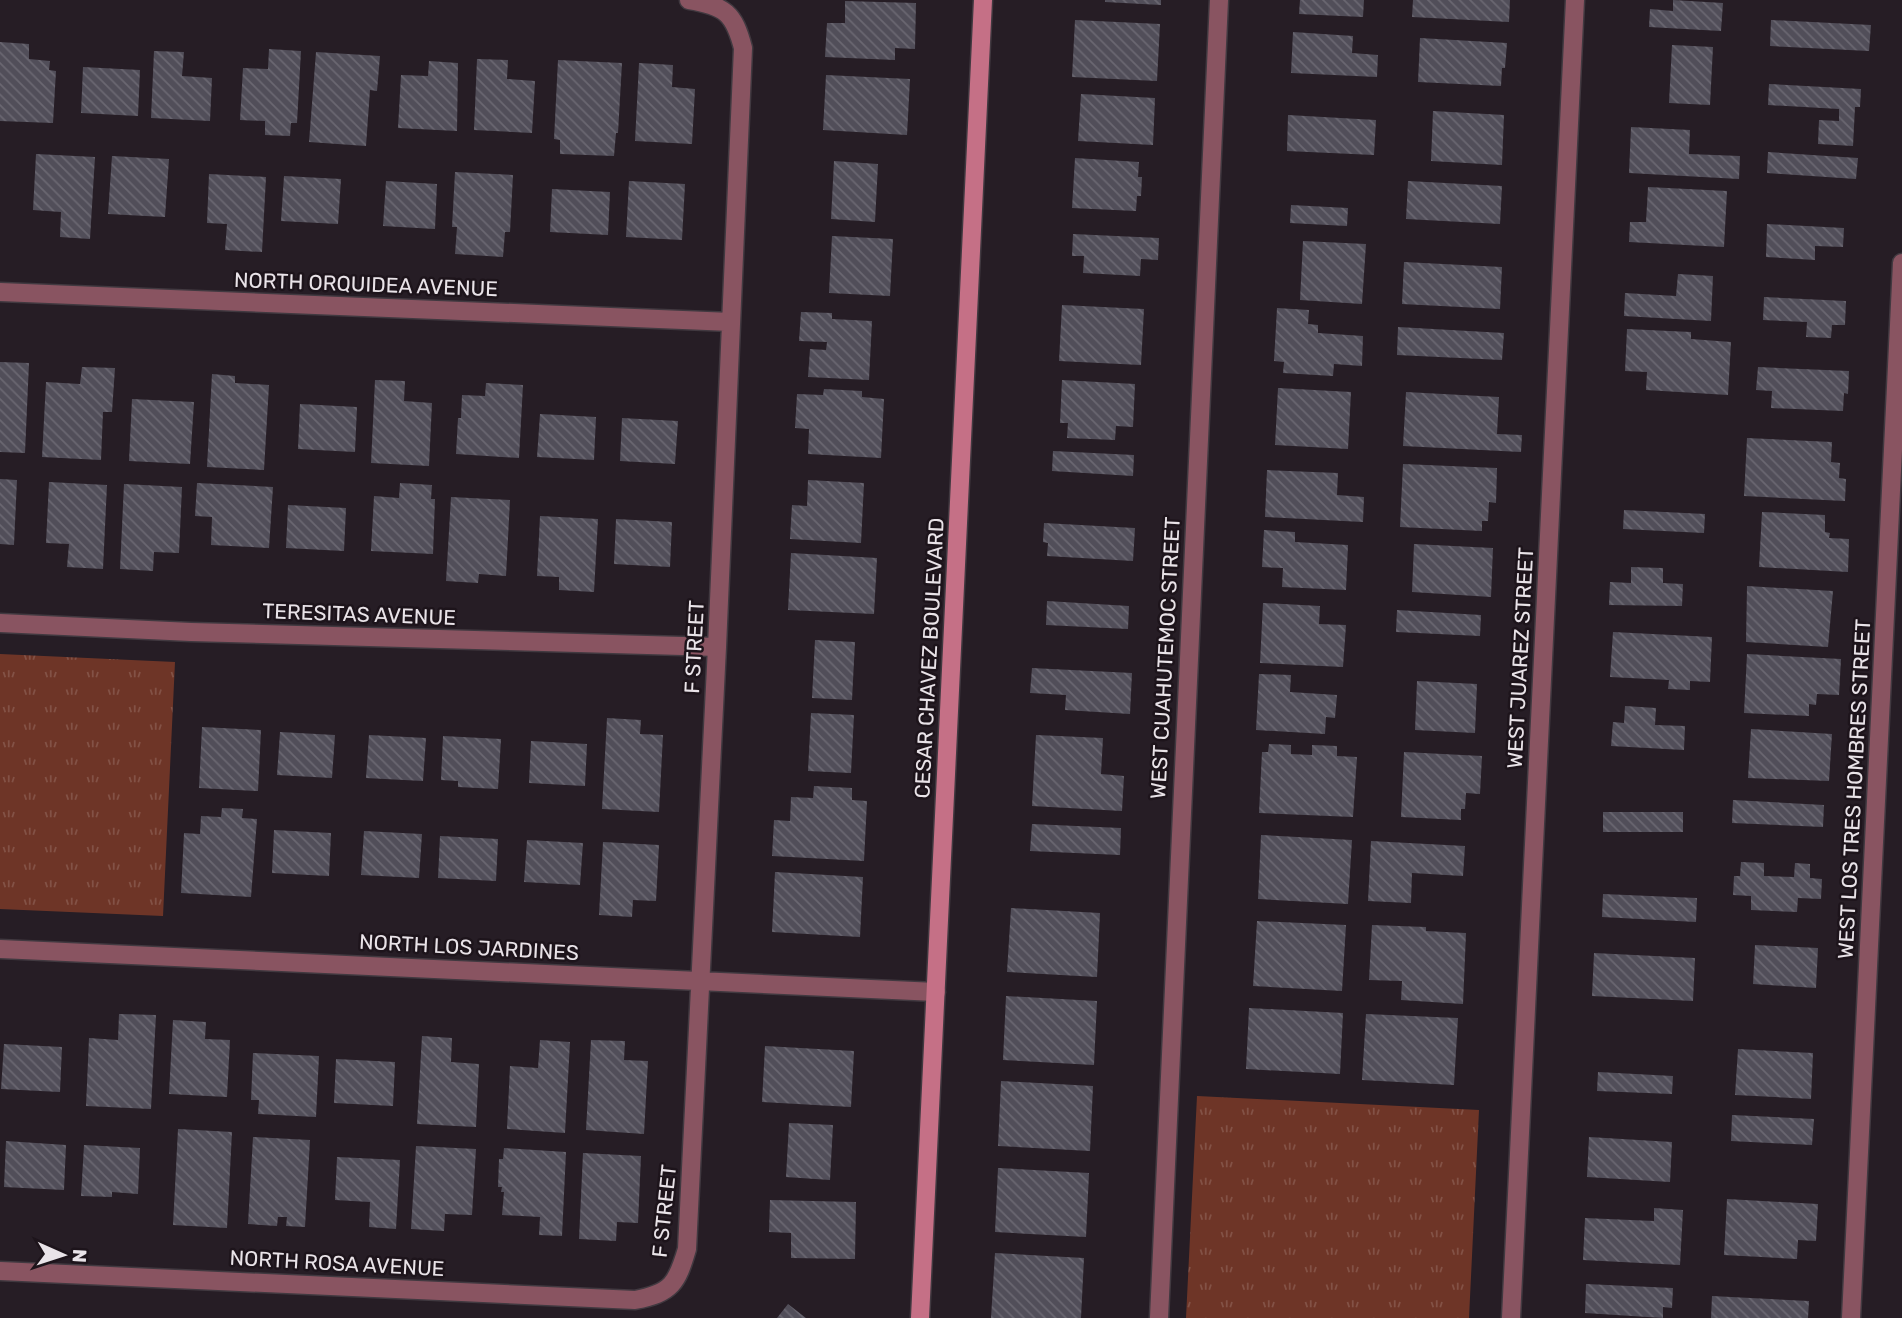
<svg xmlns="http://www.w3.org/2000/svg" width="1902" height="1318" font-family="Rubik,sans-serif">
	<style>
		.grass { fill: url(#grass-tufts) }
		.building { fill: url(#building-back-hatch) }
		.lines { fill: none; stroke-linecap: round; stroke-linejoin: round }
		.street-casing { stroke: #413940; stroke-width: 21 }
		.secondary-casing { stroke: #413940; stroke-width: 21 }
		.street { stroke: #895461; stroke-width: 18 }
		.secondary { stroke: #c57086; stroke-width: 18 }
		.labels { text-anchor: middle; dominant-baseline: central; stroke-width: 5; stroke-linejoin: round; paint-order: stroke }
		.street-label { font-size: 21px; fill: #e9e3e8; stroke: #1d141b }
	</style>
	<defs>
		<pattern id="grass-tufts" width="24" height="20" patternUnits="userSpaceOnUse" patternTransform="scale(1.75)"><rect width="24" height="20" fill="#6e3527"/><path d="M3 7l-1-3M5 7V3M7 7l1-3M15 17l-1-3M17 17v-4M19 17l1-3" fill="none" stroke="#835246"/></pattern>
		<pattern id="building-back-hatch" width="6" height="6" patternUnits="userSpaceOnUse" patternTransform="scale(1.75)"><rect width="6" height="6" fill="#514e59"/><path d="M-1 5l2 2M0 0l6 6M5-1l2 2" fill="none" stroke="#6a6771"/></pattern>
	</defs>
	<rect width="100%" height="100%" fill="#261d25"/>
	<!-- grass -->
	<path class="grass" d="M 0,654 L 175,662 L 163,916 L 0,909 Z
		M 1197,1096 L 1479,1110 L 1469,1318 L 1186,1318 Z"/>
	<!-- building -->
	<path class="building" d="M 1105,0 L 1161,0 L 1161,5 L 1105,2 Z
		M 1300,0 L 1364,0 L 1363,17 L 1299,14 Z
		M 1413,0 L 1510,0 L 1509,22 L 1412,17 Z
		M 1673,0 L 1723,3 L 1721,31 L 1649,27 L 1650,9 L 1673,11 Z
		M 845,1 L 916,3 L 915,49 L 895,48 L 895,60 L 825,57 L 827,23 L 845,23 Z
		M 1075,20 L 1160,24 L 1157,81 L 1072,77 Z
		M 1771,20 L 1871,25 L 1869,51 L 1770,46 Z
		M 1293,32 L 1353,36 L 1352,53 L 1378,55 L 1377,77 L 1291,73 Z
		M 1420,38 L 1507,43 L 1505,68 L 1502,68 L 1501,86 L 1418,82 Z
		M 0,42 L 29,44 L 29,59 L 50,61 L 49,70 L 56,71 L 53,123 L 0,121 Z
		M 1672,45 L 1713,47 L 1710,105 L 1669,103 Z
		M 269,49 L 301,51 L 297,123 L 291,123 L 290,136 L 265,135 L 265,121 L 240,120 L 243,68 L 268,69 Z
		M 154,51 L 184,52 L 182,76 L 212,78 L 210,121 L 151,118 Z
		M 316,52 L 380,56 L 377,91 L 370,90 L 366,146 L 309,142 Z
		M 477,59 L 508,60 L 507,79 L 535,81 L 532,133 L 474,130 Z
		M 558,60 L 622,63 L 618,133 L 616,133 L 614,156 L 560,154 L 560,140 L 554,139 Z
		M 429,61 L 458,63 L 457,131 L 398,128 L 401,75 L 428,76 Z
		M 639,63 L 673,65 L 672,87 L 695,89 L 692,144 L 635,141 Z
		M 83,67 L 140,70 L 138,116 L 81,113 Z
		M 826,75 L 910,79 L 907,135 L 823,130 Z
		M 1769,84 L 1861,89 L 1860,107 L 1855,107 L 1853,146 L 1818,144 L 1819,120 L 1839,121 L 1839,109 L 1768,105 Z
		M 1081,94 L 1155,98 L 1153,145 L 1078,141 Z
		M 1433,111 L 1504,115 L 1502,165 L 1431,161 Z
		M 1288,115 L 1376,120 L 1374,155 L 1287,151 Z
		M 1631,127 L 1690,130 L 1689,154 L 1740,156 L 1739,179 L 1629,173 Z
		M 1768,152 L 1858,158 L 1856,179 L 1767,173 Z
		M 36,154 L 95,157 L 90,239 L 60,237 L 61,212 L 33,210 Z
		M 112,156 L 169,159 L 165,217 L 108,214 Z
		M 1075,158 L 1139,162 L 1138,177 L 1142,177 L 1141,196 L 1137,196 L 1136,211 L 1072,208 Z
		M 834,161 L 878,164 L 875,222 L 831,219 Z
		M 455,172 L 513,175 L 510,232 L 505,232 L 503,257 L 455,254 L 457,227 L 452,227 Z
		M 209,174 L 266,177 L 262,252 L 225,250 L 227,224 L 207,223 Z
		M 284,176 L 341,179 L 338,224 L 281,221 Z
		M 386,181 L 437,184 L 435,229 L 383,226 Z
		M 629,181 L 685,184 L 682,240 L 626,237 Z
		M 1408,181 L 1502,186 L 1500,224 L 1406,219 Z
		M 1648,187 L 1727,191 L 1724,247 L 1629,242 L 1630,222 L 1646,222 Z
		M 552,189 L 610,192 L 608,235 L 550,232 Z
		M 1291,205 L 1348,208 L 1347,226 L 1290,223 Z
		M 1767,224 L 1844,228 L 1843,247 L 1815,246 L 1815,260 L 1766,257 Z
		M 1073,234 L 1159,238 L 1158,260 L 1141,259 L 1140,276 L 1083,273 L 1084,256 L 1072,256 Z
		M 832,236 L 893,239 L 890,296 L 829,293 Z
		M 1303,241 L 1366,244 L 1362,304 L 1300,300 Z
		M 1404,262 L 1502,267 L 1500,309 L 1402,304 Z
		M 1678,274 L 1713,276 L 1711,321 L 1624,316 L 1625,293 L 1676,296 Z
		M 1764,297 L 1846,301 L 1845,325 L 1832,325 L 1831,338 L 1806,337 L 1807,322 L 1763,320 Z
		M 1062,305 L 1144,309 L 1141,365 L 1059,361 Z
		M 1277,308 L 1309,310 L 1308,324 L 1318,325 L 1318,333 L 1363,336 L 1362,366 L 1334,364 L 1333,376 L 1283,373 L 1284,362 L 1274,361 Z
		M 801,312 L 832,313 L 832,319 L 872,321 L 869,380 L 808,377 L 810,349 L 826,350 L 827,342 L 799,341 Z
		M 1398,327 L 1504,333 L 1502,360 L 1397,355 Z
		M 1627,329 L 1691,332 L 1691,339 L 1731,342 L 1728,395 L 1646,390 L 1647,372 L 1625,371 Z
		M 0,362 L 29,363 L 25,453 L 0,452 Z
		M 82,367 L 115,368 L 112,412 L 103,412 L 101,460 L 42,457 L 46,382 L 80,384 Z
		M 1758,367 L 1849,371 L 1848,394 L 1844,393 L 1843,411 L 1771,408 L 1772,391 L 1756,390 Z
		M 212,374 L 235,376 L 235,383 L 269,385 L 264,470 L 207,467 Z
		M 375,380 L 405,381 L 404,401 L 432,403 L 429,466 L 371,463 Z
		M 1062,380 L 1135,384 L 1133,427 L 1116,426 L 1115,440 L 1067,438 L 1068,423 L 1060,423 Z
		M 486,383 L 523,385 L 519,458 L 456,454 L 458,418 L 461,418 L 462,395 L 485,396 Z
		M 1278,388 L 1351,392 L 1348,449 L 1275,445 Z
		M 824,389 L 862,391 L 862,397 L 884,399 L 881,458 L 808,454 L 809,429 L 795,428 L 797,394 L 823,395 Z
		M 1406,392 L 1499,397 L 1497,434 L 1522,435 L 1521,452 L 1403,446 Z
		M 132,399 L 194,402 L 190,464 L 129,461 Z
		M 300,404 L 357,407 L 355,452 L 298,449 Z
		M 540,414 L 596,417 L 594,460 L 537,457 Z
		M 622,418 L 678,421 L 675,464 L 620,461 Z
		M 1747,438 L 1832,442 L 1831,462 L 1840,463 L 1839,478 L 1846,479 L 1845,501 L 1744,496 Z
		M 1053,451 L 1134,455 L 1133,476 L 1052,471 Z
		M 1403,464 L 1497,468 L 1496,503 L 1489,502 L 1488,521 L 1482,521 L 1482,531 L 1400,527 Z
		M 1267,470 L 1338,473 L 1337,495 L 1364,497 L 1363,522 L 1265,517 Z
		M 0,479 L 17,480 L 14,545 L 0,544 Z
		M 808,480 L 864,483 L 861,543 L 790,539 L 792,505 L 807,506 Z
		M 49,482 L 107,485 L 103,569 L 67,567 L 69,544 L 46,543 Z
		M 197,483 L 273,487 L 269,548 L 211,545 L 212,517 L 195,516 Z
		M 400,483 L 432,485 L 431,499 L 435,499 L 433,554 L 371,551 L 374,496 L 399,498 Z
		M 124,484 L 182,487 L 179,553 L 154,552 L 153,571 L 120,569 Z
		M 451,497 L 510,500 L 506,576 L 479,574 L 478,583 L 446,581 Z
		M 288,505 L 346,508 L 344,551 L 286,548 Z
		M 1624,510 L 1705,514 L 1704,533 L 1623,529 Z
		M 1762,512 L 1825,515 L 1825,532 L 1830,533 L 1829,538 L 1849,539 L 1848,572 L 1759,567 Z
		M 540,516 L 598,519 L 594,592 L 559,590 L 559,577 L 537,576 Z
		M 616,519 L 672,522 L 670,567 L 614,564 Z
		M 1044,523 L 1135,528 L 1133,561 L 1047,556 L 1048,543 L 1043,542 Z
		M 1264,530 L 1295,532 L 1295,542 L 1348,545 L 1346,590 L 1282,587 L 1283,568 L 1262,567 Z
		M 1414,544 L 1493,548 L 1491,597 L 1412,592 Z
		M 791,553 L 877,558 L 874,614 L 788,610 Z
		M 1631,567 L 1663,568 L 1663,583 L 1683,584 L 1682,606 L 1609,605 L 1610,582 L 1631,583 Z
		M 1747,586 L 1833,591 L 1828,647 L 1746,642 Z
		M 1047,601 L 1129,606 L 1128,629 L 1046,625 Z
		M 1263,603 L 1320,606 L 1319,624 L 1346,625 L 1343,667 L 1260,663 Z
		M 1397,610 L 1481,615 L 1480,636 L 1396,632 Z
		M 1613,632 L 1712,637 L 1710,682 L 1690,681 L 1690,690 L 1668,689 L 1669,680 L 1610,677 Z
		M 815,640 L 855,642 L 852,700 L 812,698 Z
		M 1747,654 L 1841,659 L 1839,695 L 1817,694 L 1816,705 L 1809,704 L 1809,716 L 1744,713 Z
		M 1032,668 L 1132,673 L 1130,714 L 1065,710 L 1066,695 L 1030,693 Z
		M 1259,674 L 1291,675 L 1290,692 L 1337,695 L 1335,718 L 1326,717 L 1325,734 L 1256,730 Z
		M 1417,681 L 1477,684 L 1475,733 L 1415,730 Z
		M 1625,706 L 1656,708 L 1655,725 L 1685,726 L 1684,750 L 1611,746 L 1613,722 L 1624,723 Z
		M 811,713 L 854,715 L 851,773 L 808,771 Z
		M 607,718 L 641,720 L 640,734 L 663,735 L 659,812 L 602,809 Z
		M 202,727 L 261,730 L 258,791 L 199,788 Z
		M 1751,729 L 1832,734 L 1829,781 L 1748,778 Z
		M 280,732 L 335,735 L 332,778 L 277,775 Z
		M 369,735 L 426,738 L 423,781 L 366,778 Z
		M 1036,735 L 1103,738 L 1101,774 L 1124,776 L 1122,811 L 1032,806 Z
		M 443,736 L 501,739 L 498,789 L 458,787 L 458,781 L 441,780 Z
		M 531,741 L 587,744 L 585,786 L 529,783 Z
		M 1269,744 L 1291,745 L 1291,754 L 1312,755 L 1312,745 L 1337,746 L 1337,756 L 1357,757 L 1353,817 L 1259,813 L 1262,752 L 1268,752 Z
		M 1404,752 L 1482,756 L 1480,794 L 1466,793 L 1465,809 L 1461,809 L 1461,820 L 1401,817 Z
		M 814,786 L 852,788 L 852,800 L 867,801 L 864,861 L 772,856 L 774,820 L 790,821 L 791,797 L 813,798 Z
		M 1733,800 L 1824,805 L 1823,827 L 1732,823 Z
		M 222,808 L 243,809 L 242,818 L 257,819 L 251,897 L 181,893 L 184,833 L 200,834 L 201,816 L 221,817 Z
		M 1603,812 L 1683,812 L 1683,832 L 1603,832 Z
		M 1032,824 L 1121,828 L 1120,855 L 1030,851 Z
		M 274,830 L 331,833 L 329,876 L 272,873 Z
		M 364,831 L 422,834 L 419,878 L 361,875 Z
		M 1261,835 L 1352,840 L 1348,904 L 1258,899 Z
		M 440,836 L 498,839 L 496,881 L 438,878 Z
		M 527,840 L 583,843 L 580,885 L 524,882 Z
		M 1371,841 L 1465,846 L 1463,876 L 1412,873 L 1411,903 L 1368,901 Z
		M 603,842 L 659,845 L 656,901 L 633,900 L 632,917 L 599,915 Z
		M 1741,862 L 1764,863 L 1764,876 L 1794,877 L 1795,863 L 1810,864 L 1810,878 L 1822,879 L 1821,899 L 1798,898 L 1797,912 L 1751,910 L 1751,896 L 1733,895 L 1734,876 L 1740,876 Z
		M 775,872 L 863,877 L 860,937 L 772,932 Z
		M 1603,894 L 1697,898 L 1696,922 L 1602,917 Z
		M 1011,908 L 1100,913 L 1097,977 L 1007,972 Z
		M 1257,921 L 1346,925 L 1342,991 L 1253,986 Z
		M 1372,925 L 1426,927 L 1426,931 L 1466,933 L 1463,1004 L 1401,1000 L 1402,981 L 1369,980 Z
		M 1755,945 L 1818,948 L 1816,988 L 1753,984 Z
		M 1594,953 L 1695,958 L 1693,1001 L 1592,996 Z
		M 1006,996 L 1097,1001 L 1094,1065 L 1003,1060 Z
		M 1249,1008 L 1343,1013 L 1340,1074 L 1246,1069 Z
		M 119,1014 L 156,1015 L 151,1109 L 86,1106 L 89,1038 L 118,1040 Z
		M 1366,1014 L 1458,1018 L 1454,1085 L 1362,1080 Z
		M 173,1020 L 206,1022 L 205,1039 L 230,1040 L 227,1097 L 169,1094 Z
		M 422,1036 L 452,1038 L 451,1062 L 479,1064 L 476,1127 L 417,1124 Z
		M 540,1040 L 570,1042 L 565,1133 L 507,1129 L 510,1066 L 538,1068 Z
		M 591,1040 L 625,1041 L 624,1060 L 648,1061 L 644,1134 L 586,1130 Z
		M 4,1044 L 62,1047 L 60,1092 L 1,1089 Z
		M 765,1046 L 854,1051 L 851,1107 L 762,1102 Z
		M 1738,1049 L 1813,1053 L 1811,1099 L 1735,1095 Z
		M 253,1053 L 319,1056 L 316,1117 L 258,1114 L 259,1100 L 251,1100 Z
		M 336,1059 L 395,1062 L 393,1106 L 334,1103 Z
		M 1598,1072 L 1673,1076 L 1672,1094 L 1597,1091 Z
		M 1001,1081 L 1093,1086 L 1090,1151 L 998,1146 Z
		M 1732,1115 L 1814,1119 L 1812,1145 L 1731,1141 Z
		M 789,1123 L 833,1125 L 830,1180 L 786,1177 Z
		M 178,1129 L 232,1132 L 227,1228 L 173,1225 Z
		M 253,1137 L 310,1140 L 305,1227 L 286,1226 L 287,1217 L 278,1217 L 277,1226 L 248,1224 Z
		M 1589,1137 L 1672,1142 L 1670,1182 L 1587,1177 Z
		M 6,1141 L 66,1145 L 64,1190 L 4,1187 Z
		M 84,1145 L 140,1148 L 138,1194 L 112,1192 L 112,1197 L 81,1196 Z
		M 416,1146 L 476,1149 L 472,1215 L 445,1214 L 444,1231 L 411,1229 Z
		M 504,1148 L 566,1152 L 562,1236 L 539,1235 L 540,1217 L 502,1215 L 504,1192 L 501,1192 L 502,1187 L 498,1187 L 499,1159 L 503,1159 Z
		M 583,1153 L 641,1156 L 638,1223 L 617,1222 L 616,1241 L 579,1239 Z
		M 337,1157 L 400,1160 L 396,1229 L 369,1227 L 370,1202 L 335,1200 Z
		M 998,1168 L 1089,1173 L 1086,1237 L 995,1232 Z
		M 1727,1199 L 1818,1204 L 1816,1241 L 1798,1240 L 1797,1259 L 1724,1255 Z
		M 770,1200 L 856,1202 L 855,1259 L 791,1258 L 791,1233 L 769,1232 Z
		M 1654,1208 L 1683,1210 L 1680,1265 L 1583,1260 L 1585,1218 L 1654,1221 Z
		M 995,1253 L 1084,1258 L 1081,1318 L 991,1318 Z
		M 1586,1284 L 1673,1288 L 1672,1308 L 1663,1307 L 1663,1318 L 1585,1313 Z
		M 1712,1296 L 1809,1301 L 1808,1318 L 1711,1318 Z
		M 788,1304 L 806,1318 L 777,1318 Z"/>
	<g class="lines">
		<defs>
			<path id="street" d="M 0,292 L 731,322
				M 0,623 L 191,632 L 717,647
				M 0,949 L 936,992
				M 0,1271 L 635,1300 C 672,1293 677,1283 687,1249 L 717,647 L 743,48 C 734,13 725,6 689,0
				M 1159,1318 L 1219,0
				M 1511,1318 L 1575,0
				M 1851,1318 L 1902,263"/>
			<path id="secondary" d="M 920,1318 L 983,0"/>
		</defs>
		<!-- street casing -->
		<use href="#street" class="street-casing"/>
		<!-- secondary casing -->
		<use href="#secondary" class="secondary-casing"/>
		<!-- street -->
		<use href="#street" class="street"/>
		<!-- secondary -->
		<use href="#secondary" class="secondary"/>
	</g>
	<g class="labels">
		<!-- street labels -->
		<g class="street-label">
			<text transform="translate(366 284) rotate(2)">NORTH ORQUIDEA AVENUE</text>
			<text transform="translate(359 614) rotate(2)">TERESITAS AVENUE</text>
			<text transform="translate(694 647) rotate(-87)">F STREET</text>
			<text transform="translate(929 658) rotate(-87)">CESAR CHAVEZ BOULEVARD</text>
			<text transform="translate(1165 658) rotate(-87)">WEST CUAHUTEMOC STREET</text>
			<text transform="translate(1520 658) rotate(-87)">WEST JUAREZ STREET</text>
			<text transform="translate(1854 789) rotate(-87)">WEST LOS TRES HOMBRES STREET</text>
			<text transform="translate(469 947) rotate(3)">NORTH LOS JARDINES</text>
			<text transform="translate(664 1211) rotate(-84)">F STREET</text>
			<text transform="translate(337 1263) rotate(3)">NORTH ROSA AVENUE</text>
		</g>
	</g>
	<!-- north arrow -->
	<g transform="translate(63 1255) rotate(93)" stroke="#1d141b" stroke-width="5" paint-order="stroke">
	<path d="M0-5L12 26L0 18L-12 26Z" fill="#e9e3e8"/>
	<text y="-10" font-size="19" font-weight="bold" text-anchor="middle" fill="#e9e3e8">N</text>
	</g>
</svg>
